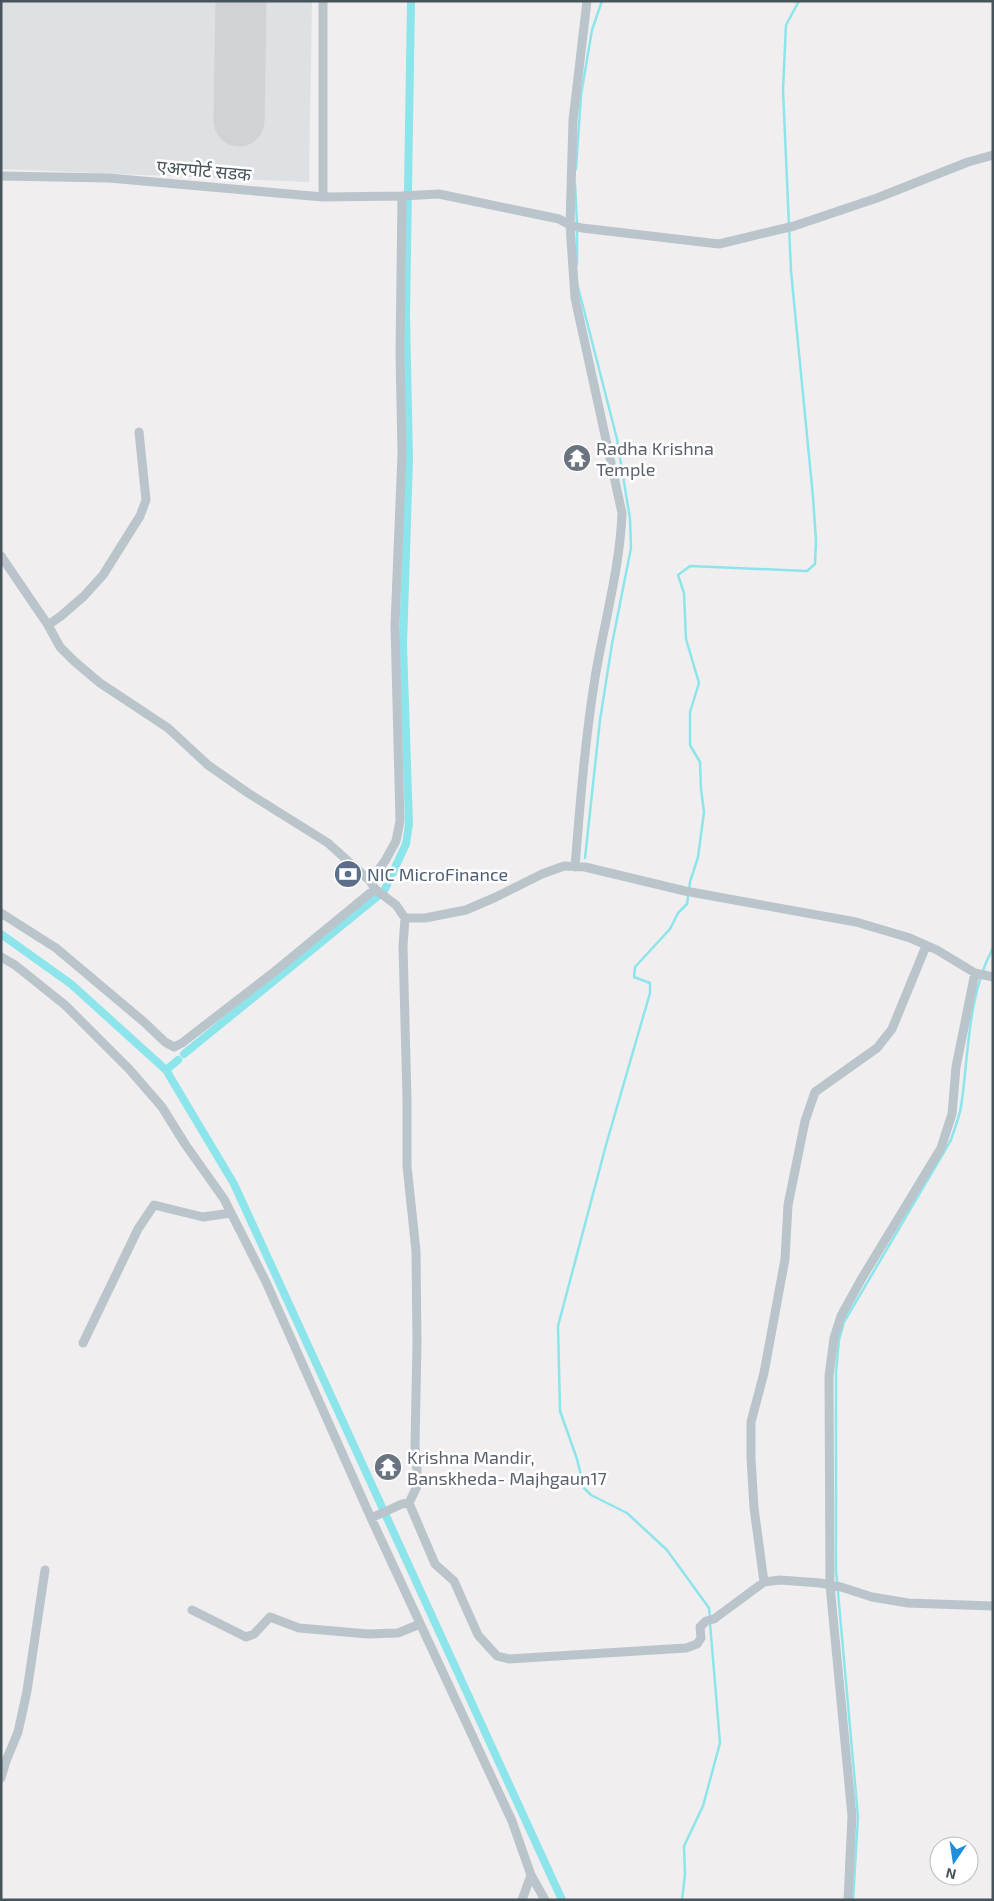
<svg xmlns="http://www.w3.org/2000/svg" width="994" height="1901" font-family="'Exo 2','Noto Sans Devanagari',sans-serif">
	<style>
		.airport { fill: #dde1e3 }
		.lines { fill: none; stroke-linecap: round; stroke-linejoin: round }
		.stream { stroke: #8ce5ea; stroke-width: 2.5 }
		.canal { stroke: #8ce5ea; stroke-width: 8 }
		.runway { stroke: #d1d2d4; stroke-width: 51 }
		.minor { stroke: #bac5cb; stroke-width: 9 }
		.labels { text-anchor: middle; dominant-baseline: central; stroke-width: 5; stroke-linejoin: round; paint-order: stroke }
		.street-label { font-size: 18px; fill: #47555b; stroke: #fff }
		.worship-label { font-size: 18px; fill: #5b616d; stroke: #fff; text-anchor: start }
		.service-label { font-size: 18px; fill: #4e5e75; stroke: #fff; text-anchor: start }
	</style>
	<rect width="100%" height="100%" fill="#f1eeef"/>
	<!-- airport -->
	<path class="airport" d="M 1,1 L 312,1 L 309,182 L 1,169 Z"/>
	<g class="lines">
		<!-- stream -->
		<path class="stream" d="M 576,169 L 581,95 L 592,30 L 602,1
			M 575,184 L 577,224
			M 577,229 L 577,264
			M 578,287 L 617,439 L 630,519 L 631,548 L 612,644 L 600,720 L 585,858
			M 710,1618 L 709,1608 L 667,1550 L 627,1513 L 591,1495 L 584,1488 L 577,1459 L 560,1411 L 558,1326 L 606,1145 L 650,993 L 650,983 L 634,977 L 635,967 L 670,929 L 678,913 L 687,904 L 690,882 L 698,857 L 704,812 L 701,789 L 700,762 L 690,745 L 690,712 L 699,683 L 686,639 L 684,593 L 678,575 L 690,566 L 807,571 L 815,564 L 816,541 L 813,497 L 791,271 L 783,90 L 786,25 L 799,1
			M 682,1900 L 685,1874 L 684,1846 L 703,1806 L 720,1743 L 710,1623
			M 853,1900 L 858,1817 L 836,1570 L 836,1372 L 839,1340 L 844,1322 L 951,1140 C 954,1130 959,1118 961,1107 C 969,1054 967,996 993,948"/>
		<!-- canal -->
		<path class="canal" d="M 385,889 L 406,844 L 409,824 L 403,645 L 409,459 L 406,315 L 411,1
			M 1,934 L 71,984 L 166,1070 L 234,1184 L 562,1900
			M 184,1054 L 378,896
			M 166,1070 L 178,1060"/>
		<!-- runway -->
		<path class="runway" d="M 239,121 L 241,1"/>
		<!-- minor -->
		<path class="minor" d="M 323,1 L 323,197
			M 1,176 L 109,178 L 323,197 L 402,196 L 439,194 L 559,219 L 570,225 L 582,228 L 719,244 L 794,226 L 877,198 L 968,162 L 993,155
			M 402,196 L 400,353 L 402,454 L 395,625 L 400,821 L 396,841 L 385,861 L 370,881 L 375,889 L 396,905 L 405,918 L 425,918 L 466,910 L 496,897 L 542,874 L 564,866 L 585,867 L 685,891 L 856,922 L 910,938 L 937,950 L 975,973 L 993,977
			M 1,556 L 48,625 L 60,647 L 74,661 L 100,683 L 168,728 L 208,765 L 248,793 L 328,843 L 370,881
			M 48,625 L 61,616 L 84,596 L 103,575 L 140,516 L 146,500 L 139,432
			M 575,867 C 580,804 585,740 595,678 C 604,623 620,568 622,513 L 575,298 L 570,225 L 573,120 L 587,1
			M 1,913 L 56,948 L 144,1022 L 165,1042 L 174,1047 L 182,1043 L 274,972 L 375,889
			M 1,957 L 15,965 L 65,1005 L 129,1069 L 162,1107 L 185,1144 L 224,1199 L 266,1282 L 371,1518 L 512,1821 L 531,1875 L 545,1900
			M 83,1343 L 138,1229 L 154,1205 L 203,1217 L 231,1213
			M 409,1503 L 435,1564 L 454,1581 L 478,1635 L 497,1656 L 509,1659 L 686,1648 L 697,1644 L 701,1638 L 700,1627 L 706,1621 L 714,1619 L 764,1582 L 780,1580 L 820,1583 L 841,1587 L 872,1597 L 908,1603 L 993,1606
			M 371,1518 L 402,1504 L 409,1503 L 418,1484 L 415,1445 L 417,1344 L 416,1251 L 407,1166 L 407,1099 L 403,946 L 405,918
			M 764,1582 L 754,1508 L 751,1458 L 751,1422 L 764,1373 L 785,1259 L 788,1205 L 805,1121 L 815,1092 L 877,1048 L 892,1029 L 926,946
			M 192,1610 L 246,1637 L 254,1634 L 270,1617 L 299,1628 L 368,1634 L 398,1633 L 420,1624
			M 1,1778 L 6,1761 L 18,1732 L 27,1691 L 45,1570
			M 522,1900 L 531,1875
			M 848,1900 L 852,1816 L 830,1585 L 829,1376 L 834,1338 L 841,1316 L 862,1278 L 941,1148 L 952,1114 L 956,1067 L 975,973"/>
	</g>
	<!-- icons -->
	<defs>
		<symbol id="temple-disc" viewBox="-11 -11 22 22"><circle r="9.5" fill="#6b7280" stroke="#fff"/><path d="M0-6L5-2H3V0L6.5 2.5H4V6H1.5V3h-3V6H-4V2.5H-6.5L-3 0V-2H-5Z" fill="#fff"/></symbol>
		<symbol id="bank-disc" viewBox="-11 -11 22 22"><circle r="9.5" fill="#5c6f8a" stroke="#fff"/><path d="M-6-4H6V4H-6ZM0-2.3a2.3 2.3 0 1 0 0 4.6a2.3 2.3 0 1 0 0-4.6Z" fill="#fff"/></symbol>
	</defs>
	<g fill-rule="evenodd">
		<use href="#temple-disc" x="561" y="442" width="32" height="32"/>
		<use href="#bank-disc" x="332" y="858" width="32" height="32"/>
		<use href="#temple-disc" x="372" y="1451" width="32" height="32"/>
	</g>
	<g class="labels">
		<!-- street labels -->
		<g class="street-label">
			<text transform="translate(204 170) rotate(5)">एअरपोर्ट सडक</text>
		</g>
		<!-- worship labels -->
		<g class="worship-label">
			<text x="596" y="448">Radha Krishna<tspan x="596" dy="21">Temple</tspan></text>
			<text x="407" y="1457">Krishna Mandir,<tspan x="407" dy="21">Banskheda- Majhgaun17</tspan></text>
		</g>
		<!-- service labels -->
		<g class="service-label">
			<text x="367" y="874">NIC MicroFinance</text>
		</g>
	</g>
	<!-- border -->
	<rect width="994" height="1901" fill="none" stroke="#47555b" stroke-width="5"/>
	<!-- north arrow -->
	<g transform="translate(954 1861) rotate(193)"><circle r="24" fill="#ffffff" stroke="#b5bbbd"/>
	<path d="M0-4L9 19L0 12L-9 19Z" fill="#1d8fdc"/>
	<text y="-8" font-size="14" font-weight="bold" text-anchor="middle" fill="#47555b">N</text>
	</g>
</svg>
